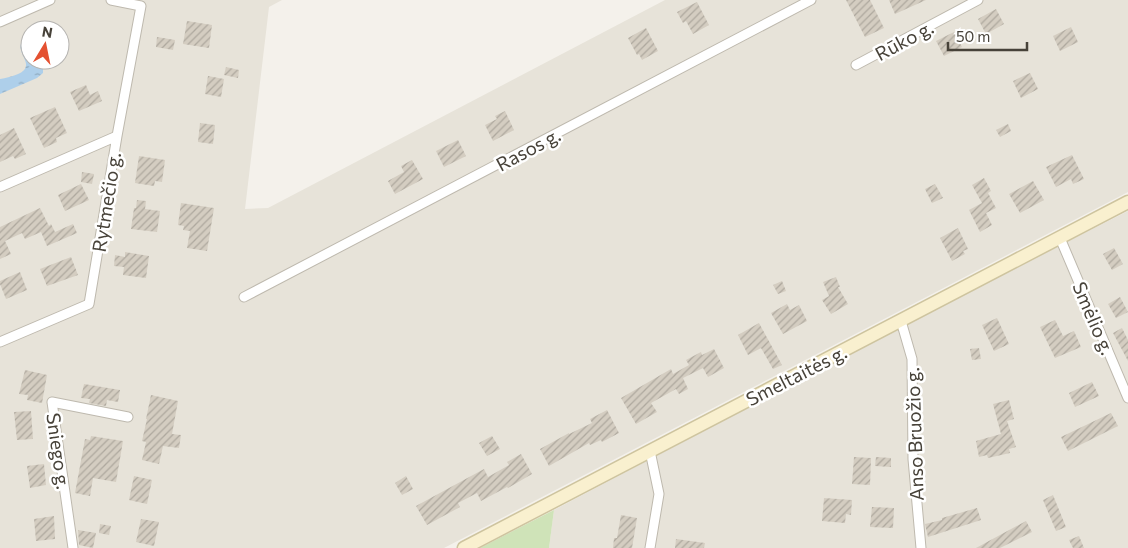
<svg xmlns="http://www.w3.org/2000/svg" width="1128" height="548" font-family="Commissioner,sans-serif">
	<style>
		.residential { fill: #e7e3d9; fill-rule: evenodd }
		.grass { fill: #cfe3b8 }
		.water { fill: url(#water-ripples) }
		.building { fill: url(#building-hatch) }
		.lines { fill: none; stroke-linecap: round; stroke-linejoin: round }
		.minor-casing { stroke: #beb9ae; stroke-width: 11 }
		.secondary-casing { stroke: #cec49f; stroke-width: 15 }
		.minor { stroke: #fff; stroke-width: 9 }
		.secondary { stroke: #f9f0cf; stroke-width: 12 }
		.labels { text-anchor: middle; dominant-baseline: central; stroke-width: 5; stroke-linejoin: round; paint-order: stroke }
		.street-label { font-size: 19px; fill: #474239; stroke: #fff }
	</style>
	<defs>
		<pattern id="water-ripples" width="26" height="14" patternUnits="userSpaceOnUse" patternTransform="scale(1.25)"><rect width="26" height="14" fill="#aecfea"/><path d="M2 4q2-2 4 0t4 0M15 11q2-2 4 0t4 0" fill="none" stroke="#8faabf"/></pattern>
		<pattern id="building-hatch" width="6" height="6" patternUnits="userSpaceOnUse" patternTransform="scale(1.25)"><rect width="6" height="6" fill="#d4cdc1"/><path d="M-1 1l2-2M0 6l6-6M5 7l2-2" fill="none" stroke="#aea89e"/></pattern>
	</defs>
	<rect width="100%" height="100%" fill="#f4f1eb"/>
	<!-- residential -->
	<path class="residential" d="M 0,0 L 282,0 L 269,7 L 245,209 L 268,208 L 665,0 L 1128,0 L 1128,192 L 444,548 L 0,548 ZM 30,30 L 60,30 L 60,60 L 30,60 Z
		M 1128,211 L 1128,548 L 549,548 L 554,510 L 933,310 Z"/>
	<!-- grass -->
	<path class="grass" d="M 554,510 L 549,548 L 480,548 Z"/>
	<!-- water -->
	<path class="water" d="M 24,39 L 29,39 L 30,41 L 30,60 L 39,60 L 43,68 L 43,73 L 37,78 L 0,94 L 0,79 C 51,70 9,54 24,39 Z"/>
	<!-- building -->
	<path class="building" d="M 846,0 L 870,0 L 884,28 L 865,37 Z
		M 889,0 L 926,0 L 895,14 Z
		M 697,2 L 709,25 L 693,34 L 686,21 L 683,23 L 677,12 Z
		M 996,9 L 1004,24 L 986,34 L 978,19 Z
		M 187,21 L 212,25 L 209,48 L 183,44 Z
		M 1071,27 L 1078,42 L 1060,51 L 1053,36 Z
		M 646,28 L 658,51 L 642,60 L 639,54 L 637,55 L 628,38 Z
		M 954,32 L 962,47 L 944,56 L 936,41 Z
		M 157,37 L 175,40 L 173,50 L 156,47 Z
		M 226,67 L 239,70 L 238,78 L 224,75 Z
		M 1030,73 L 1038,89 L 1021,98 L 1013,81 Z
		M 208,76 L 224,79 L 221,97 L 205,94 Z
		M 86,85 L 90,95 L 98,91 L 102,101 L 79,111 L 70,92 Z
		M 55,107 L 67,133 L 56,138 L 57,142 L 44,148 L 30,118 Z
		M 505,111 L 514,130 L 493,141 L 485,125 L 497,119 L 495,116 Z
		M 200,123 L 215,125 L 213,144 L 198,142 Z
		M 1008,124 L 1011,131 L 1000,137 L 996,130 Z
		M 14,128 L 26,154 L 15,159 L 13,156 L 0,162 L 0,135 Z
		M 458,140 L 466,156 L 444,167 L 436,151 Z
		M 1072,155 L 1084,179 L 1073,184 L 1071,179 L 1056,187 L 1046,167 Z
		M 139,156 L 165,160 L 162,182 L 155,181 L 154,186 L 135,183 Z
		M 412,160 L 423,179 L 395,194 L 388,181 L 404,172 L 401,166 Z
		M 82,172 L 94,174 L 92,184 L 81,182 Z
		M 984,178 L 991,191 L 988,193 L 996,208 L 986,213 L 992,225 L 980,232 L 969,210 L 982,203 L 972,185 Z
		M 1033,181 L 1044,200 L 1020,213 L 1009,194 Z
		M 81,184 L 89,200 L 65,211 L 58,195 Z
		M 935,184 L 943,198 L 932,203 L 925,189 Z
		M 137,200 L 146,201 L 145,209 L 160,211 L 157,232 L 131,229 L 134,208 L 136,208 Z
		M 181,203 L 214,208 L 207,251 L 187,248 L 190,231 L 183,230 L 184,226 L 178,225 Z
		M 40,208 L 49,226 L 51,224 L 55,232 L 73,224 L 77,233 L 47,246 L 41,232 L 25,239 L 22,233 L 5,241 L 11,254 L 0,259 L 0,227 Z
		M 958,228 L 968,249 L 963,251 L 965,254 L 952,261 L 940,238 Z
		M 1114,248 L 1123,264 L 1112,270 L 1103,254 Z
		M 125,252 L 149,256 L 146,278 L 123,275 L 124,267 L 114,266 L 115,255 L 125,257 Z
		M 71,257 L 78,275 L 47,286 L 40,269 Z
		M 20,272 L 27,290 L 6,299 L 0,284 L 0,281 Z
		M 836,277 L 840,287 L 838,287 L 848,304 L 831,314 L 822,300 L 829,296 L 823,282 Z
		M 782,281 L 786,291 L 778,294 L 773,285 Z
		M 1120,297 L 1128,312 L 1116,318 L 1108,304 Z
		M 787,304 L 790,310 L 799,305 L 807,321 L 783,334 L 771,313 Z
		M 997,318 L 1009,344 L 994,351 L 982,325 Z
		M 1055,320 L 1063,336 L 1074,331 L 1081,347 L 1055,358 L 1040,327 Z
		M 759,323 L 782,365 L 773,369 L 761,348 L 748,355 L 738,335 Z
		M 1122,328 L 1128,340 L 1128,361 L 1113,333 Z
		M 979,348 L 981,359 L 972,360 L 970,349 Z
		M 714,349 L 724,368 L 708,377 L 703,368 L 683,378 L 688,389 L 679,394 L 676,389 L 651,403 L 657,412 L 636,424 L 621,398 L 671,369 L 673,374 L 689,365 L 686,360 L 701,352 L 702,355 Z
		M 25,370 L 47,375 L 42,403 L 27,400 L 28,395 L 19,394 Z
		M 1092,382 L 1099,396 L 1075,407 L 1069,393 Z
		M 84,384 L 120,390 L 118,402 L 107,400 L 106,406 L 89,403 L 90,399 L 81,398 Z
		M 151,395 L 178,401 L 172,434 L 181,435 L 179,448 L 163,446 L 159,464 L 142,460 L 146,442 L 142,441 L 147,419 L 146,419 Z
		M 1009,400 L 1014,419 L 1007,421 L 1016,447 L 1009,449 L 1010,453 L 988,458 L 987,455 L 979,457 L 976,441 L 1001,434 L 993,404 Z
		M 607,410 L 619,433 L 602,442 L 601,440 L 590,445 L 589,443 L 549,466 L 540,449 L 569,433 L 569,434 L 592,423 L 590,419 Z
		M 31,411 L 33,439 L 17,440 L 14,412 Z
		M 1111,413 L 1118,426 L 1068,451 L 1061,437 Z
		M 91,436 L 123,441 L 116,482 L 93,478 L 90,496 L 75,493 L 85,439 L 90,440 Z
		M 492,436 L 500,449 L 487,456 L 479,443 Z
		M 521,454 L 532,474 L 508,488 L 507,487 L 481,501 L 477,493 L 458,503 L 460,507 L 427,525 L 416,506 L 484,469 L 488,477 L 509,465 L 507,462 Z
		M 854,457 L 871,458 L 870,485 L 852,484 Z
		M 876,457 L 891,458 L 891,467 L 875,466 Z
		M 44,464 L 46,485 L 30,488 L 27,466 Z
		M 134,476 L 152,480 L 147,504 L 129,500 Z
		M 406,476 L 413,489 L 402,495 L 395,483 Z
		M 1053,495 L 1066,527 L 1056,531 L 1043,500 Z
		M 824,498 L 852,500 L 851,515 L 846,514 L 845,523 L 822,521 Z
		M 872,507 L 894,508 L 893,528 L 870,527 Z
		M 977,508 L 981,520 L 928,537 L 925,524 L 942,520 L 942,518 Z
		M 621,515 L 637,518 L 632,548 L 613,548 L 614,538 L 617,538 Z
		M 54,516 L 55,539 L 36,541 L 34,519 Z
		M 141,519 L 159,522 L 154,546 L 136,542 Z
		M 1026,521 L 1032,532 L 1000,548 L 976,548 Z
		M 100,524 L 111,526 L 109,535 L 99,533 Z
		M 78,530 L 96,533 L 93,548 L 79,545 Z
		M 1079,536 L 1084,548 L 1073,548 L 1069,540 Z
		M 676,539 L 705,543 L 704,548 L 675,548 Z"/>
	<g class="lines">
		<defs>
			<path id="minor" d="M 0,22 L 50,0
				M 856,65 L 978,0
				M 0,187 L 117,136
				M 1060,238 L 1128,398
				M 244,297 L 811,0
				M 901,321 L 912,359 L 913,459 L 921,548
				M 0,342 L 89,304 L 117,136 L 141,6 L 111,0
				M 73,548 L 52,402 L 128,417
				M 650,548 L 659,494 L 650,451"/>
			<path id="secondary" d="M 464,548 L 1128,202"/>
		</defs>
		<!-- minor casing -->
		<use href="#minor" class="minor-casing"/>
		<!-- secondary casing -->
		<use href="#secondary" class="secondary-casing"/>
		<!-- minor -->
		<use href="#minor" class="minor"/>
		<!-- secondary -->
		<use href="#secondary" class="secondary"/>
	</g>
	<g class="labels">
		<!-- street labels -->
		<g class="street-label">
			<text transform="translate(904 40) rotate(-28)">Rūko g.</text>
			<text transform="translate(528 149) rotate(-28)">Rasos g.</text>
			<text transform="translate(106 202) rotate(-81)">Rytmečio g.</text>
			<text transform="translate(1094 318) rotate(67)">Smėlio g.</text>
			<text transform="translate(796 375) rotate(-27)">Smeltaitės g.</text>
			<text transform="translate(914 434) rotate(-92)">Anso Bruožio g.</text>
			<text transform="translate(59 451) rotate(82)">Sniego g.</text>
		</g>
	</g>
	<!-- north arrow -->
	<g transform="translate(45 45) rotate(10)"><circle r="24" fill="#ffffff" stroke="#b5b3b0"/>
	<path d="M0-4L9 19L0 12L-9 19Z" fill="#e45131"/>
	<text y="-8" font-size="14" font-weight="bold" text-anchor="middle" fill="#474239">N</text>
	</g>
	<!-- scale -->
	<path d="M948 42v8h79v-8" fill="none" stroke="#474239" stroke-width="2.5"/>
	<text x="956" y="42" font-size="15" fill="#474239" stroke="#ffffff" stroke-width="4" paint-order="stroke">50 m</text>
</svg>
